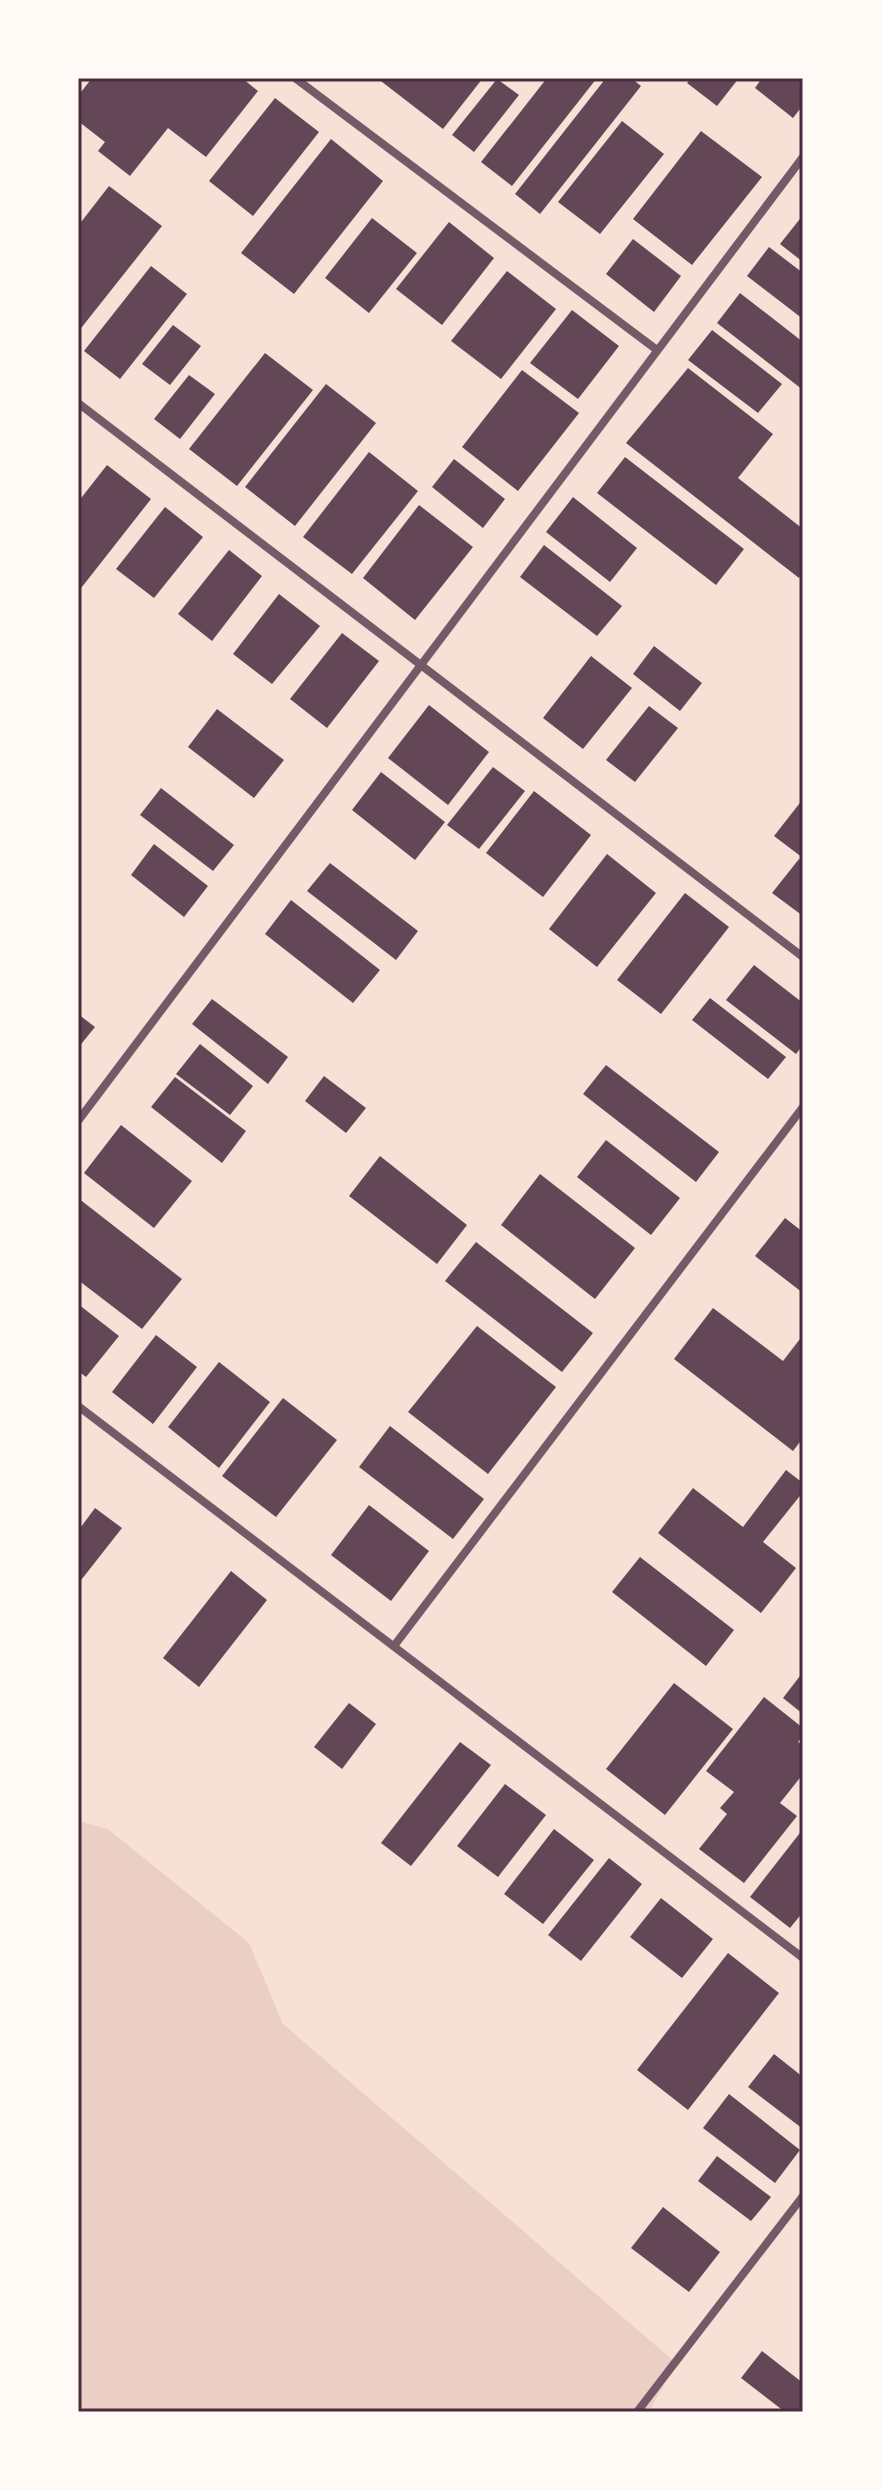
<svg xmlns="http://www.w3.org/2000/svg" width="881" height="2490" font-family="Manrope,sans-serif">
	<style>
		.green { fill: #ebcfc5 }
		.building { fill: #644757 }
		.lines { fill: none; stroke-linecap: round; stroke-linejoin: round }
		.minor { stroke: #755966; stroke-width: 8 }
		.neatline { fill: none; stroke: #4a2c40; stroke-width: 3 }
	</style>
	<rect width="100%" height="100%" fill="#f7e1d7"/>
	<!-- green -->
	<path class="green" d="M 78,1821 L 108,1829 L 249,1943 L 283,2024 L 676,2363 L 649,2412 L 78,2412 Z"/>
	<!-- building -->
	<path class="building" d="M 92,78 L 242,78 L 258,91 L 206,157 L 168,128 L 130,176 L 98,151 L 105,142 L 78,121 L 78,96 Z
		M 377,78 L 483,78 L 443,129 Z
		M 547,78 L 597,78 L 512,186 L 481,162 Z
		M 606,78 L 631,78 L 641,86 L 540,214 L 515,194 Z
		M 691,78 L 739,78 L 717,106 L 687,83 Z
		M 762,78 L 803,78 L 803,105 L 793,118 L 755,88 Z
		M 497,79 L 519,95 L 474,152 L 452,135 Z
		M 275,98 L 319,132 L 253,216 L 209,181 Z
		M 622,121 L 664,154 L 600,234 L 558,202 Z
		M 701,131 L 762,177 L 692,265 L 633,219 Z
		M 331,139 L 383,181 L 294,294 L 241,253 Z
		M 109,186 L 162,226 L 78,332 L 78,226 Z
		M 803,215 L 803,262 L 780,244 Z
		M 372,218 L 417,253 L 369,313 L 325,278 Z
		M 449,222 L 494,258 L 442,325 L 396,289 Z
		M 633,239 L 681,276 L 654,312 L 606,274 Z
		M 769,247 L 803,273 L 803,319 L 747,276 Z
		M 151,266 L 187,294 L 120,379 L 84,351 Z
		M 507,271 L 556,309 L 501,379 L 451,341 Z
		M 740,293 L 803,342 L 803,390 L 717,323 Z
		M 572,310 L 619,346 L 578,399 L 530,363 Z
		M 173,325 L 201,346 L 170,385 L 142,364 Z
		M 712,330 L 782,384 L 758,413 L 688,360 Z
		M 265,353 L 313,390 L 237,486 L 189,449 Z
		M 688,368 L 773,434 L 738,478 L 803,529 L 803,572 L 799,578 L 626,443 Z
		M 522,370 L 579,413 L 518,491 L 462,447 Z
		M 189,375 L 215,394 L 180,439 L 154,419 Z
		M 326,384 L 376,423 L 295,526 L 245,487 Z
		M 369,452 L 418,491 L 352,574 L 303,537 Z
		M 625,457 L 744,549 L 716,585 L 597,493 Z
		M 454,459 L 505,499 L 483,528 L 432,487 Z
		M 107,465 L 151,499 L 78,592 L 78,502 Z
		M 573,497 L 637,548 L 610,582 L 546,532 Z
		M 419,505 L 473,547 L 415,620 L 363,578 Z
		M 165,507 L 203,537 L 154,598 L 116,569 Z
		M 544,545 L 622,606 L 597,636 L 520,577 Z
		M 229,550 L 262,576 L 212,641 L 178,614 Z
		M 279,594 L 320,626 L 272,684 L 233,654 Z
		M 342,633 L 379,661 L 327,728 L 290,699 Z
		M 654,646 L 702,683 L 680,711 L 633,674 Z
		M 591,656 L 632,688 L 583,749 L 543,718 Z
		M 429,705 L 489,752 L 448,805 L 388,758 Z
		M 649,706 L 678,728 L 635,782 L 606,760 Z
		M 217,709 L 284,760 L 254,798 L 188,747 Z
		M 493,767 L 525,791 L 479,849 L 447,825 Z
		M 381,772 L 445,822 L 415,860 L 352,810 Z
		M 161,788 L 234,845 L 213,871 L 140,815 Z
		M 534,791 L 591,835 L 543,897 L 486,853 Z
		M 803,799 L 803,858 L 774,836 Z
		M 154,844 L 208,886 L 184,917 L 131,875 Z
		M 607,854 L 656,893 L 597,967 L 549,929 Z
		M 799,859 L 803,862 L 803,916 L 772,893 Z
		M 330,863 L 418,931 L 396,960 L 307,891 Z
		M 685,893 L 729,927 L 661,1014 L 617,980 Z
		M 291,900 L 380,970 L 353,1003 L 265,934 Z
		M 754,965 L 803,1003 L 803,1045 L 796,1054 L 726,1000 Z
		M 710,998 L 786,1057 L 768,1079 L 692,1020 Z
		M 212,999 L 288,1057 L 268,1084 L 192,1024 Z
		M 78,1014 L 95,1027 L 78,1048 Z
		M 200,1044 L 253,1086 L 230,1115 L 176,1074 Z
		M 606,1065 L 719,1152 L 696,1182 L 583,1094 Z
		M 324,1076 L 366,1108 L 346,1133 L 305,1101 Z
		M 175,1077 L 246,1131 L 222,1163 L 151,1107 Z
		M 121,1125 L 192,1181 L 154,1228 L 84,1173 Z
		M 606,1140 L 680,1198 L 651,1235 L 577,1177 Z
		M 380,1156 L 467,1225 L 437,1264 L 349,1196 Z
		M 540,1174 L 635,1248 L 595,1299 L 501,1225 Z
		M 78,1198 L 182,1279 L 142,1329 L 78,1280 Z
		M 785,1218 L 803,1232 L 803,1293 L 755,1256 Z
		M 476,1242 L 593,1333 L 562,1372 L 445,1281 Z
		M 78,1304 L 119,1336 L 86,1377 L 78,1371 Z
		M 713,1308 L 783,1361 L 803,1335 L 803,1438 L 793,1451 L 674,1359 Z
		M 477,1326 L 556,1387 L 488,1474 L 408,1412 Z
		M 156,1335 L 197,1367 L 153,1424 L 112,1392 Z
		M 219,1362 L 270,1402 L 219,1468 L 168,1427 Z
		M 283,1398 L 337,1440 L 276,1517 L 222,1476 Z
		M 390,1426 L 484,1499 L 453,1539 L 359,1467 Z
		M 786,1470 L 803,1483 L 803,1492 L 763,1542 L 796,1568 L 761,1613 L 658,1533 L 693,1488 L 743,1527 Z
		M 369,1505 L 429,1551 L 391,1601 L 331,1555 Z
		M 95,1508 L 122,1528 L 78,1584 L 78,1531 Z
		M 640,1557 L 734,1630 L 706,1666 L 612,1592 Z
		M 231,1571 L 267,1600 L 199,1687 L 163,1658 Z
		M 803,1672 L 803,1714 L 783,1698 Z
		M 674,1683 L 733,1729 L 665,1815 L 606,1769 Z
		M 764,1697 L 803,1728 L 803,1735 L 798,1742 L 803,1746 L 803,1774 L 780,1803 L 797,1816 L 744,1883 L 699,1849 L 727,1814 L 720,1808 L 734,1792 L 706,1771 Z
		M 349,1703 L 376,1724 L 342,1769 L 314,1747 Z
		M 460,1742 L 491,1765 L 411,1866 L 381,1843 Z
		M 505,1784 L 546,1815 L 498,1877 L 457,1846 Z
		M 554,1829 L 594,1860 L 543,1924 L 504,1894 Z
		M 803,1829 L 803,1912 L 790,1928 L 750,1897 Z
		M 609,1858 L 642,1884 L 581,1961 L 548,1935 Z
		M 661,1898 L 713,1939 L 682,1978 L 630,1937 Z
		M 728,1953 L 779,1993 L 688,2110 L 637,2070 Z
		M 774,2054 L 803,2077 L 803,2129 L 748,2087 Z
		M 729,2094 L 800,2150 L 775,2183 L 703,2128 Z
		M 717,2156 L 771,2197 L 751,2221 L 698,2181 Z
		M 663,2207 L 720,2252 L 689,2292 L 631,2248 Z
		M 762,2351 L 803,2383 L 803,2412 L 785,2412 L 741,2378 Z"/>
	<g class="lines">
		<!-- minor -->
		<path class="minor" d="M 295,78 L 657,350
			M 78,403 L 803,957
			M 78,1121 L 803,157
			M 78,1406 L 803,1958
			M 394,1646 L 803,1107
			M 637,2412 L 803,2196"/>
	</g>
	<!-- border -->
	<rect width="881" height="2490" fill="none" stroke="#fffaf5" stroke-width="160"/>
	<rect x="80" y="80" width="721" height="2330" class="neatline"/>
</svg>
